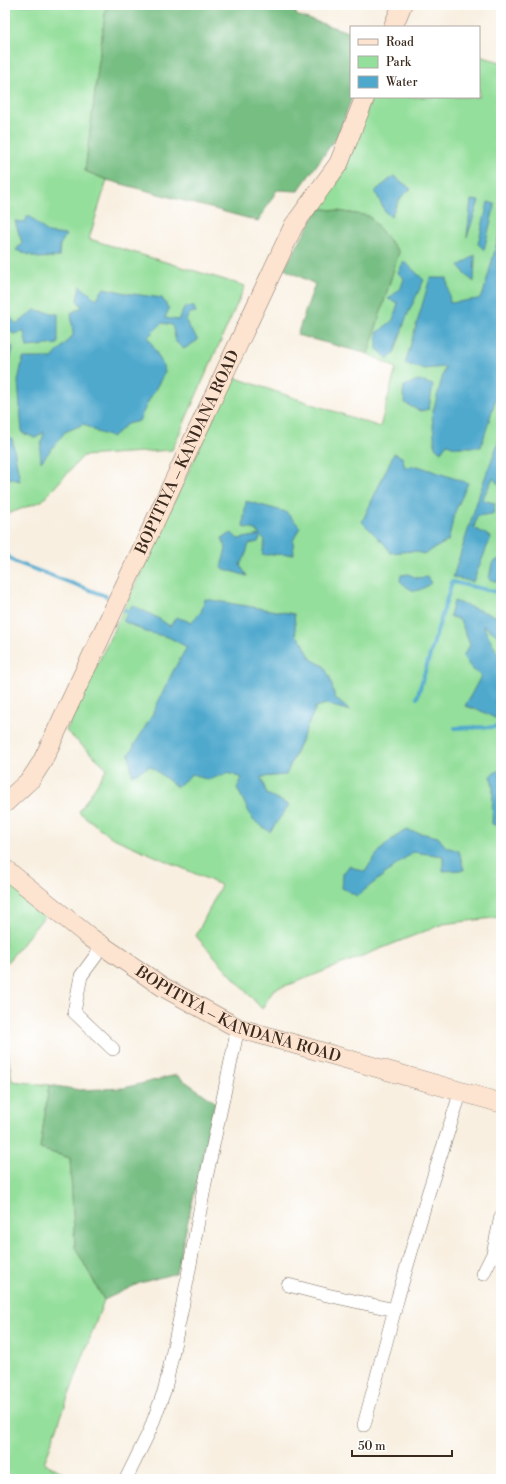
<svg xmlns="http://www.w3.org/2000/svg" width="506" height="1484" font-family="'Libre Bodoni',serif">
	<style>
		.green { fill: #94df9b; stroke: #68845c }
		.forest { fill: #77be83; stroke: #597450 }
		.water { fill: #4fa9cd; stroke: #456a76 }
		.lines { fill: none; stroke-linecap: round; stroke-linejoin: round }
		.stream { stroke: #4fa9cd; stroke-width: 4 }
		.street-casing { stroke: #7d6f62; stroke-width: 14 }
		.secondary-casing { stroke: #7d6f62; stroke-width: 20 }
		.street { stroke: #fff; stroke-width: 13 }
		.secondary { stroke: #fde4d1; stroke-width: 19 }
		.labels { text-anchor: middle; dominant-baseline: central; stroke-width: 3; stroke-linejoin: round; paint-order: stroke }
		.street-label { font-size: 16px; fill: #3b2a1e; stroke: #fff }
	</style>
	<rect width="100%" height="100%" fill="#fff"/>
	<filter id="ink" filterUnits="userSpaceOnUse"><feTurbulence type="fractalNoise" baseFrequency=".025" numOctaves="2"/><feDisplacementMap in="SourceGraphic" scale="8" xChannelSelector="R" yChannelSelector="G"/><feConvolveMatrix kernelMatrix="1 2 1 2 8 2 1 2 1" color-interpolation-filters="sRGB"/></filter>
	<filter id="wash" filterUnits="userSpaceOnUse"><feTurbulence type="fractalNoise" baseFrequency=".012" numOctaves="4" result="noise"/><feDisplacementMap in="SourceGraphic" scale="16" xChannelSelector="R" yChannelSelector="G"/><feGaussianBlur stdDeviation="0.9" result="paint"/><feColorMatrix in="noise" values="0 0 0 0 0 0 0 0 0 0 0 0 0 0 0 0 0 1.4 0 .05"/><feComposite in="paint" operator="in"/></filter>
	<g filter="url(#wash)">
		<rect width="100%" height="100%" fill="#f8efe0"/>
		<!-- green -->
		<path class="green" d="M 5,5 L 106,5 L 85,171 L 107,180 L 89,239 L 245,286 L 172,450 L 83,456 L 42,501 L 5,515 Z
			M 479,56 L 501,62 L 501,148 L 498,157 L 501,158 L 501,917 L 443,924 L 294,983 L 274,989 L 262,1009 L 196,936 L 221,885 L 111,837 L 79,812 L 107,768 L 66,731 L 233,377 L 380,427 L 396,368 L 368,354 L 399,252 L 369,216 L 319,208 L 340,179 L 372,97 L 479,97 Z
			M 5,876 L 47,913 L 5,965 Z
			M 5,1034 L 12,1081 L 49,1085 L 40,1149 L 70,1158 L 75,1247 L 104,1300 L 44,1463 L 76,1479 L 5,1479 Z"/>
		<!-- forest -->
		<path class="forest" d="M 106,5 L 296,5 L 296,15 L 351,33 L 351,97 L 352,97 L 338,135 L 298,191 L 277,190 L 258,221 L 107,180 L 85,171 Z
			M 319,208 L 369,216 L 399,252 L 368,354 L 297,335 L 315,284 L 284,269 Z
			M 176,1075 L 215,1102 L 176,1273 L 140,1283 L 104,1300 L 75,1247 L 70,1158 L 40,1149 L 49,1085 L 80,1090 L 124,1088 Z"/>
		<!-- water -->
		<path class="water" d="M 394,176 L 411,189 C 400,196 396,205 391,217 L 385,212 L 375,191 Z
			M 471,200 L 479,201 L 467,237 Z
			M 488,202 L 495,204 L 484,250 L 478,244 Z
			M 28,215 L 48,233 L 66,235 L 60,245 L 59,257 L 38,258 L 16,250 L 22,243 L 15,221 L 25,222 Z
			M 501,228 L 501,250 L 497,264 L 499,286 L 501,290 L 501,382 L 481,447 L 455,447 L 447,444 L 441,452 L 435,447 L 432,415 L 445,367 L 424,369 L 405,364 L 430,278 L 447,278 L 450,303 L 478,299 L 483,294 Z
			M 475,255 L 474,282 L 467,276 L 459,266 Z
			M 404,261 L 424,280 L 406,318 L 394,354 L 388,359 L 377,349 L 377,333 L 393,320 L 398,303 L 388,299 L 401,288 L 404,278 L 398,273 Z
			M 80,286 L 96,299 L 104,288 L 126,293 L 162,298 L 169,309 L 165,318 L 178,320 L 185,307 L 194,307 L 196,312 L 190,313 L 186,320 C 188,328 194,333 198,340 L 184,349 L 176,342 L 172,325 L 162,323 L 148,337 L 162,363 L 165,372 L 147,404 L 139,421 L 127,424 L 112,437 L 97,432 L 84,424 L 65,432 L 41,462 L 40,450 L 44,432 L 36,438 L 22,433 L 18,381 L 23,358 L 52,358 L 73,335 L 71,313 L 82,307 L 77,300 Z
			M 35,310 L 58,314 L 58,344 L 27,347 L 24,332 L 13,334 L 5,326 L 5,312 L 17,324 Z
			M 8,341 L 13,348 L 5,381 L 5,345 Z
			M 418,380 L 433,385 L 429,409 L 420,411 L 406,404 L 403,396 L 404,386 Z
			M 501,435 L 501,487 L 493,478 L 482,500 L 495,503 L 493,514 L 477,516 L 474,528 L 491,537 L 473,582 L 453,577 L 483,483 Z
			M 5,438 L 12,438 L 20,481 L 9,478 L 5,481 Z
			M 394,453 L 402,457 L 405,467 L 418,466 L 468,483 L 455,512 L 448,541 L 424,554 L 413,551 L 390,553 L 386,546 L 362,522 Z
			M 246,501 L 286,512 L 300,527 L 293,541 L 294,554 L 262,555 L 265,540 L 261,536 L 258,542 L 249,544 L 245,557 L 240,565 L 247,576 L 221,568 L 226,548 L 222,538 L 232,533 L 238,539 L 260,535 L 256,530 L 243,527 Z
			M 499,559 L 501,560 L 501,583 L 489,579 L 492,563 Z
			M 409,574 L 416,578 L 427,577 L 431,583 C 416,594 413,593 400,581 L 401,575 Z
			M 205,599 L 294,614 L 296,635 L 302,641 L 311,659 L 324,666 L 330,678 L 335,698 L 350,711 L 326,704 L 316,707 L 286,775 L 261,777 L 267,794 L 289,805 L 270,832 L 253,820 L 237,788 L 242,778 L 228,773 L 208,780 L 192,774 L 177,787 L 150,766 L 132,775 L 129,754 L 151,717 L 174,669 L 187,647 L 168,637 L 146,632 L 123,621 L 132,605 L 156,617 L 170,626 L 176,617 L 191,622 L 201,612 Z
			M 454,601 L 501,618 L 501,638 L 483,625 L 501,660 L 501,693 L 497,693 L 495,702 L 501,706 L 501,721 L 479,710 L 465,706 L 481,676 L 471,668 L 463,656 L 470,645 L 460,620 L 450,616 Z
			M 501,769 L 501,827 L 492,824 L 493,788 L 491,775 Z
			M 406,830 L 438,837 L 446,847 L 459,851 L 464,870 L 443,871 L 443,856 L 413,852 L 357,896 L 342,888 L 343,874 L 349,866 L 365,872 C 376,853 387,841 406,830 Z"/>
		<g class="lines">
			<!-- stream -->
			<path class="stream" d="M 5,554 L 15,562 L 106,596
				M 125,610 L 128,612
				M 417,698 L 452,582 L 501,593
				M 455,728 L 495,727 L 501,724"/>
		</g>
	</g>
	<g filter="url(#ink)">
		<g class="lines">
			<defs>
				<path id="street" d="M 103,946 L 81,976 L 74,1012 L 113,1049
					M 483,1274 L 493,1254 L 501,1216
					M 288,1285 L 327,1295 L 395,1310
					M 364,1425 L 398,1297 L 428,1194 L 461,1091
					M 126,1479 L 150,1430 L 165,1389 L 182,1308 L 205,1183 L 238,1028"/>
				<g id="secondary">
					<path d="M 393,27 L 402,5"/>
					<path id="s1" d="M 5,803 L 31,779 L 42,762 L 294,225 L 339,163 L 365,97"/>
					<path id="s2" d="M 5,869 L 91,938 L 163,987 L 238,1028 L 501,1103"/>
				</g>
			</defs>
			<!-- street casing -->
			<use href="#street" class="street-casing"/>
			<!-- secondary casing -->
			<use href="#secondary" class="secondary-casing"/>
			<!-- street -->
			<use href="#street" class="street"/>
			<!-- secondary -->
			<use href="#secondary" class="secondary"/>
		</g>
	</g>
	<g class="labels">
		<!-- street labels -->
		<g class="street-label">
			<text stroke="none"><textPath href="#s1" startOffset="398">BOPITIYA – KANDANA ROAD</textPath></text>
			<text stroke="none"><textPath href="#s2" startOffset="278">BOPITIYA – KANDANA ROAD</textPath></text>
		</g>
	</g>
	<!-- margin -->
	<rect width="506" height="1484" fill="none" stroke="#fff" stroke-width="20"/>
	<!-- legend -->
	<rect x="350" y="26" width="130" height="72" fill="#ffffff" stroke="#b1aaa5"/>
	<rect x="358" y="39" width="20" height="6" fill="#fde4d1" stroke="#b1aaa5"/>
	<text x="386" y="46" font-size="12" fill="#3b2a1e">Road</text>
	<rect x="358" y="56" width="20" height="12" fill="#94df9b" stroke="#b1aaa5"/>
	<text x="386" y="66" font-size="12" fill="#3b2a1e">Park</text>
	<rect x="358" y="76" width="20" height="12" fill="#4fa9cd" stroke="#b1aaa5"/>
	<text x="386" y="86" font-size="12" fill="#3b2a1e">Water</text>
	<!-- scale -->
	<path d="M352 1450v6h100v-6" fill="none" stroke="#3b2a1e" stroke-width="2"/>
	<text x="358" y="1450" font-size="12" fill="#3b2a1e" stroke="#ffffff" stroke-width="3" paint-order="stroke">50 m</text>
</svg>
